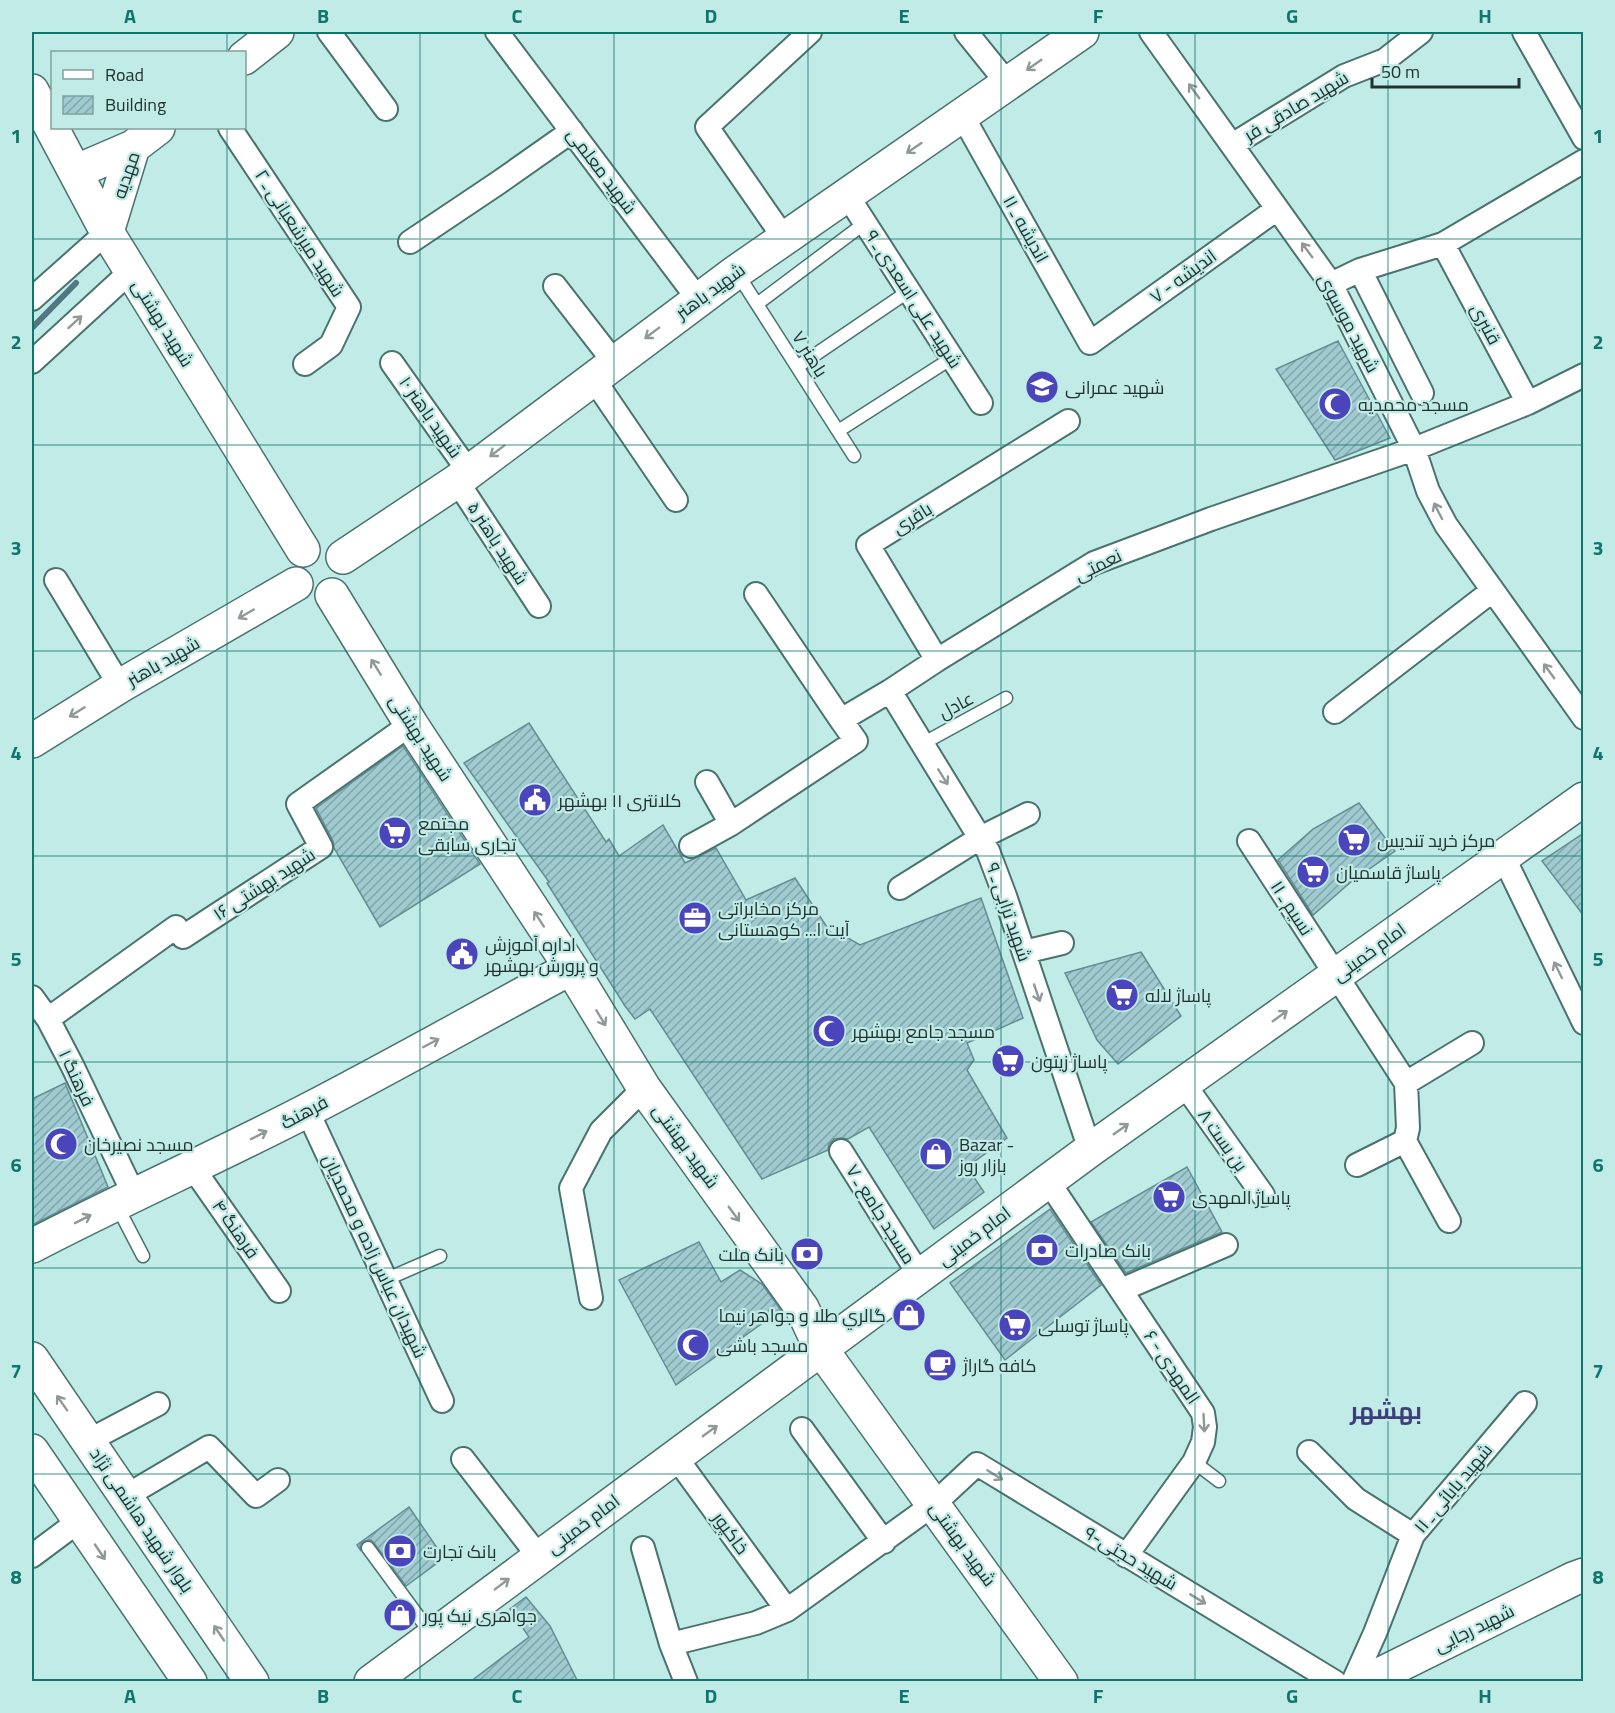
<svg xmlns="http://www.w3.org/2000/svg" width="1615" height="1713" font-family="'Titillium Web',Cairo,sans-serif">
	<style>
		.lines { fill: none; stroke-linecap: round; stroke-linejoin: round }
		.stream { stroke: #527783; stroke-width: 6 }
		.building { fill: url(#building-hatch); stroke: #638d92; stroke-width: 1.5 }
		.lane-casing { stroke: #4a726e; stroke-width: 15 }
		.street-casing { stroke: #4a726e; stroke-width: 26 }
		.secondary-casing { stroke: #4a726e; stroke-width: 36 }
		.primary-casing { stroke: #4a726e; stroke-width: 36 }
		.lane { stroke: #fff; stroke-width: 12 }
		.street { stroke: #fff; stroke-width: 22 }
		.secondary { stroke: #fff; stroke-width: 33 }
		.primary { stroke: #fff; stroke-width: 33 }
		.oneway { stroke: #909898 }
		.grid { fill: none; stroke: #0f766e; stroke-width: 1.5; stroke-opacity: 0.55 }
		.labels { text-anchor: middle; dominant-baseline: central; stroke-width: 4.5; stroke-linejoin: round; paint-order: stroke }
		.street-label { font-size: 18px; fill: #213230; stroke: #c0ebe6 }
		.poi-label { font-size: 18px; fill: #213230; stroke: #c0ebe6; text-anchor: start }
		.district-label { font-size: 24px; font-weight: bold; fill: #3d3f7b; stroke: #c0ebe6 }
		.neatline { fill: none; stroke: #0f766e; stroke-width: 2 }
		.grid-label { font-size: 20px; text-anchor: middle; font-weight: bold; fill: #0f766e }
	</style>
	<defs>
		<pattern id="building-hatch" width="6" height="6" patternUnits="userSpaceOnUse" patternTransform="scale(1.5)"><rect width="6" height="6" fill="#9fcacf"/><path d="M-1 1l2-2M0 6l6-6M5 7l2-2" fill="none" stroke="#81a5a8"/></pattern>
	</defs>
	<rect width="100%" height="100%" fill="#c0ebe6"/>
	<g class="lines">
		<!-- stream -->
		<path class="stream" d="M 32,328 L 76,283"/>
	</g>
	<!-- building -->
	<path class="building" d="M 1338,341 L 1390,438 L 1335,460 L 1276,369 Z
		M 529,723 L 606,842 L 609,839 L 619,856 L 663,825 L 685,863 L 716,848 L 746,900 L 795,878 L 834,938 L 841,934 L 860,945 L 981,898 L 1023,1018 L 967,1043 L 974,1060 L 967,1070 L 1007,1138 L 967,1167 L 984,1192 L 934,1229 L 869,1127 L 848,1139 L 841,1138 L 834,1139 L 829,1144 L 828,1150 L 762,1179 L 650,1009 L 635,1019 L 625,1006 L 547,883 L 549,882 L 464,763 Z
		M 403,746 L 480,864 L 380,927 L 334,848 L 333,841 L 316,808 Z
		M 1359,803 L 1395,851 L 1352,881 L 1313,915 L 1278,860 L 1313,829 Z
		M 1584,833 L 1584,916 L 1542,861 Z
		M 1141,952 L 1181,1016 L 1118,1064 L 1097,1040 L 1065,973 Z
		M 65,1083 L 108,1187 L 32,1225 L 32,1099 Z
		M 1187,1167 L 1222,1232 L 1126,1273 L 1091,1222 Z
		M 1050,1209 L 1101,1285 L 1005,1360 L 950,1283 Z
		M 699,1242 L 721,1282 L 740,1270 L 762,1284 L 781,1310 L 676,1385 L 619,1280 Z
		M 409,1507 L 444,1558 L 406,1586 L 374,1543 L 371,1540 L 364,1541 L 360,1545 L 361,1551 L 357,1545 Z
		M 526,1597 L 550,1626 L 578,1682 L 470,1682 L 529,1637 L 510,1609 Z"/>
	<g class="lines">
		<defs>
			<path id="lane" d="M 737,273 L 854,456
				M 757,304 L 865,223
				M 797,367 L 909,291
				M 838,431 L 952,358
				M 922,744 L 1006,698
				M 116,1204 L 143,1256
				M 387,1279 L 440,1256
				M 1194,1462 L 1219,1481
				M 368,1548 L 432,1635"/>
			<path id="street" d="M 329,32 L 386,109
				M 497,32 L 698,299
				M 966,32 L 1008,84
				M 1151,32 L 1331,284 L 1414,449 L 1428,491 L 1446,525 L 1584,718
				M 1524,32 L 1584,138
				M 962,115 L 1090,343 L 1277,209
				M 230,128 L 349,307 L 331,345 L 305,364
				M 1232,145 L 1344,76 L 1385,60 L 1421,32
				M 847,195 L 981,403
				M 784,238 L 707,127 L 810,32
				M 410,242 L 498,183 L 572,131
				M 1443,244 L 1528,403
				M 1360,270 L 1422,393
				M 1331,284 L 1360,270 L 1443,244 L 1584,161
				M 555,286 L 614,362
				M 32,299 L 107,232
				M 32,362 L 131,271
				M 392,363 L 469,472
				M 593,378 L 676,500
				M 457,481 L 539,606
				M 56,580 L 120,686
				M 756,594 L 841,720
				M 937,660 L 868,545 L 1068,421
				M 890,691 L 988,851 L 1005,896 L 1090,1150
				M 1335,712 L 1492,591
				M 707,782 L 731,824
				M 1249,841 L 1406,1083 L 1408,1128 L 1405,1141 L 1449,1221
				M 691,846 L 731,824 L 856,741 L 841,720 L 890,691 L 937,660 L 1094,563 L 1211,519 L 1414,449 L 1528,403 L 1584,375
				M 1503,856 L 1584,1023
				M 900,888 L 980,838 L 1028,814
				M 1024,952 L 1062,943
				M 32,997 L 48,1019 L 72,1065 L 134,1195
				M 48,1019 L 176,927 L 183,937 L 321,847 L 298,804 L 411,724
				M 1406,1083 L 1472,1043
				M 1184,1084 L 1263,1195
				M 307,1110 L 442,1401
				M 841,1151 L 920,1276
				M 1357,1165 L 1405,1141
				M 193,1168 L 279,1291
				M 1048,1181 L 1203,1413 L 1205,1427 L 1203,1442 L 1194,1462 L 1126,1556
				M 1121,1290 L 1226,1245
				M 591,1298 L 571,1188 L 601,1131 L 644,1088
				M 802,1429 L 884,1542
				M 88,1441 L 158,1404
				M 1309,1452 L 1356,1499 L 1413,1535
				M 675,1456 L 787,1610
				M 463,1459 L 539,1557
				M 126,1496 L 209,1447 L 256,1496 L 278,1480
				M 643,1548 L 671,1644 L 686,1682
				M 32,1556 L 79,1521
				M 671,1644 L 756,1623 L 787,1610 L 934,1504 L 977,1464 L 1335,1682
				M 1353,1682 L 1375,1633 L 1413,1535 L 1525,1403"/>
			<path id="secondary" d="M 244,58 L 277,32
				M 32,91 L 107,232 L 303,550
				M 75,172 L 133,147
				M 107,232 L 133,147 L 158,128
				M 343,557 L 457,481 L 736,272 L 1082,32
				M 332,595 L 411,724 L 571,968 L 644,1088 L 802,1308 L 821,1349 L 1061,1682
				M 32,741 L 120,686 L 296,584
				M 32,1246 C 122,1199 215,1158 306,1111 C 395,1065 483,1015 571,968
				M 371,1682 L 1090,1150 L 1584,799
				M 1365,1682 L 1573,1579 L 1584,1575"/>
			<path id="primary" d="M 32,1359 L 252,1682
				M 32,1451 L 190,1682"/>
		</defs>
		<!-- lane casing -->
		<use href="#lane" class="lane-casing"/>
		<!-- street casing -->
		<use href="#street" class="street-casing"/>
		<!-- secondary casing -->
		<use href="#secondary" class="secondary-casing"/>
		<!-- primary casing -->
		<use href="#primary" class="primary-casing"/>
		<!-- lane -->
		<use href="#lane" class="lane"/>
		<!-- street -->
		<use href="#street" class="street"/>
		<!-- secondary -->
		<use href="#secondary" class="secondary"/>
		<!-- primary -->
		<use href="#primary" class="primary"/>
	</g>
	<!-- one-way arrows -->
	<defs><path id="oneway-shaft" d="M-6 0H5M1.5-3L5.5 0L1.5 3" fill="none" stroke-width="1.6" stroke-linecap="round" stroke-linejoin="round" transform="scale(1.5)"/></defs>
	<g class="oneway">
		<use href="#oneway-shaft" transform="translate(1034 65) rotate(145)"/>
		<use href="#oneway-shaft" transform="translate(1194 91) rotate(-126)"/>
		<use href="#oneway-shaft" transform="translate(914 148) rotate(146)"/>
		<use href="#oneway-shaft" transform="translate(1307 250) rotate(-126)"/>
		<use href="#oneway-shaft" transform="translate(75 322) rotate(-42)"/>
		<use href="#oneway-shaft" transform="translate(652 333) rotate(143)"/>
		<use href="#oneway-shaft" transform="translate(497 451) rotate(143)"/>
		<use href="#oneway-shaft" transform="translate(1438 511) rotate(-117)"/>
		<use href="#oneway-shaft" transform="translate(246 614) rotate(150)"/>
		<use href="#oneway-shaft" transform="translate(376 667) rotate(-122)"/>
		<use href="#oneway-shaft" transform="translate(1549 671) rotate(-126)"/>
		<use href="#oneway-shaft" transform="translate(77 712) rotate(148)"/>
		<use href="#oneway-shaft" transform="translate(943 777) rotate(58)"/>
		<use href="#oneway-shaft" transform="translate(539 919) rotate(-123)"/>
		<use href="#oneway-shaft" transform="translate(1558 970) rotate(-116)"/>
		<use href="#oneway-shaft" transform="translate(1037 993) rotate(71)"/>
		<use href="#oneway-shaft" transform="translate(1280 1016) rotate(-36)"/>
		<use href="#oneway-shaft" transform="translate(601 1018) rotate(59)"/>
		<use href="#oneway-shaft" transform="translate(431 1043) rotate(-28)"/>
		<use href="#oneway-shaft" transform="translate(1121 1129) rotate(-35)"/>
		<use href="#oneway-shaft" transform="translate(259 1135) rotate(-27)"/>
		<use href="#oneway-shaft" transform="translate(734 1214) rotate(54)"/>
		<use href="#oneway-shaft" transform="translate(83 1219) rotate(-27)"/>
		<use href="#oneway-shaft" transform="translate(62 1403) rotate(-125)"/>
		<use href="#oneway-shaft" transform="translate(1204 1423) rotate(87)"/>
		<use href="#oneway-shaft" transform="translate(710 1431) rotate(-36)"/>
		<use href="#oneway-shaft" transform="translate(995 1475) rotate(32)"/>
		<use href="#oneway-shaft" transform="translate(100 1552) rotate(56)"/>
		<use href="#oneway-shaft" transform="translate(502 1584) rotate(-37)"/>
		<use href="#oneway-shaft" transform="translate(1198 1599) rotate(31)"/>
		<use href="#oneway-shaft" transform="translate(219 1633) rotate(-124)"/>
	</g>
	<!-- grid -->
	<path class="grid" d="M 227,32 L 227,52M 420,32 L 420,1682M 614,32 L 614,1682M 808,32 L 808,1682M 1001,32 L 1001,1682M 1195,32 L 1195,1682M 1388,32 L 1388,1682M 227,128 L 227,1682M 32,239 L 1584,239M 32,445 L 1584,445M 32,651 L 1584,651M 32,856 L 1584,856M 32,1062 L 1584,1062M 32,1268 L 1584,1268M 32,1474 L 1584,1474"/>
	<!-- icons -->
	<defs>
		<symbol id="school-disc" viewBox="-11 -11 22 22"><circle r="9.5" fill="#4b45bb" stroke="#c0ebe6"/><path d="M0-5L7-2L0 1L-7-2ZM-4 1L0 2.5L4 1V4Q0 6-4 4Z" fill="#fff"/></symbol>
		<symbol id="mosque-disc" viewBox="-11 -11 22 22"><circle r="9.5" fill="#4b45bb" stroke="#c0ebe6"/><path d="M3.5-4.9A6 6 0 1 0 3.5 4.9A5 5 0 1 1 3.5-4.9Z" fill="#fff"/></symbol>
		<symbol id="civic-disc" viewBox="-11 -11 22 22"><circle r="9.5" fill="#4b45bb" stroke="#c0ebe6"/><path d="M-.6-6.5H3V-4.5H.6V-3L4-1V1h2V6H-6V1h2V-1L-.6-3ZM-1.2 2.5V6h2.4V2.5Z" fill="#fff"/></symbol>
		<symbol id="supermarket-disc" viewBox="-11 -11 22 22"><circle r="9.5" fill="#4b45bb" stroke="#c0ebe6"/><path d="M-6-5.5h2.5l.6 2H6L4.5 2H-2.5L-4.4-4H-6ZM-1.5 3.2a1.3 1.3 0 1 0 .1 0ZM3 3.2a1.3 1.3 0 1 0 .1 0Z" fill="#fff"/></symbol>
		<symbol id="office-disc" viewBox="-11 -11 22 22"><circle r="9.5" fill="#4b45bb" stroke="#c0ebe6"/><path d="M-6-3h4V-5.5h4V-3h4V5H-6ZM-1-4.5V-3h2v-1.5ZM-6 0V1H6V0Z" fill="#fff"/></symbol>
		<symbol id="shop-disc" viewBox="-11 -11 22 22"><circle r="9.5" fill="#4b45bb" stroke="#c0ebe6"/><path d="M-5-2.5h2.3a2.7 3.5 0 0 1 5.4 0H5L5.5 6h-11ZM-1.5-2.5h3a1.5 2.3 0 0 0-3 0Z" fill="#fff"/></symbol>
		<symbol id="bank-disc" viewBox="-11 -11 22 22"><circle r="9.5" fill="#4b45bb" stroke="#c0ebe6"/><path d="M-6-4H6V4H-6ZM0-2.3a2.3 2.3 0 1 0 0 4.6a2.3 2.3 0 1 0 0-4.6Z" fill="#fff"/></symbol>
		<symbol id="cafe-disc" viewBox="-11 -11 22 22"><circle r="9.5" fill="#4b45bb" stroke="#c0ebe6"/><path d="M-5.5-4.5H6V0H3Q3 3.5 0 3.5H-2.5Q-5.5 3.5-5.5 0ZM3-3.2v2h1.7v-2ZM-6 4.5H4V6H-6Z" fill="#fff"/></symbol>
	</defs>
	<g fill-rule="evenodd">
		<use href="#school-disc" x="1023" y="368" width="38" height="38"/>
		<use href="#mosque-disc" x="1316" y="385" width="38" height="38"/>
		<use href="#civic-disc" x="516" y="781" width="38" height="38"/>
		<use href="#supermarket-disc" x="376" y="814" width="38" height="38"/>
		<use href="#supermarket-disc" x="1335" y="821" width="38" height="38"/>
		<use href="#supermarket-disc" x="1294" y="853" width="38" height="38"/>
		<use href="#office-disc" x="676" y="899" width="38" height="38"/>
		<use href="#civic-disc" x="443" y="935" width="38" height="38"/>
		<use href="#supermarket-disc" x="1103" y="976" width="38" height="38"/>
		<use href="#mosque-disc" x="810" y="1012" width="38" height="38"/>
		<use href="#supermarket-disc" x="989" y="1042" width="38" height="38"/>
		<use href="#mosque-disc" x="42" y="1125" width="38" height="38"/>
		<use href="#shop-disc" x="917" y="1135" width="38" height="38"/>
		<use href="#supermarket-disc" x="1150" y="1178" width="38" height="38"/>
		<use href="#bank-disc" x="1023" y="1231" width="38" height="38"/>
		<use href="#bank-disc" x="788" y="1235" width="38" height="38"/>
		<use href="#shop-disc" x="890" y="1296" width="38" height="38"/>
		<use href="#supermarket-disc" x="996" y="1306" width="38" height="38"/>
		<use href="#mosque-disc" x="674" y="1326" width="38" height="38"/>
		<use href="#cafe-disc" x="921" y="1346" width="38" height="38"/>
		<use href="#bank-disc" x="381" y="1532" width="38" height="38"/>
		<use href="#shop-disc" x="381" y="1596" width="38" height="38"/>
	</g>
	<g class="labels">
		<!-- street labels -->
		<g class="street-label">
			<text transform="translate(1296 106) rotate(-31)">شهید صادقی فر</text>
			<text transform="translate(602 171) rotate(53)">شهید معلمی</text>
			<text transform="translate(126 175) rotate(-71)">مهدیه</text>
			<text transform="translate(1026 229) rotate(61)">اندیشه ـ ۱۱</text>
			<text transform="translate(300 233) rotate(57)">شهید میرشعبانی ـ ۲</text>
			<text transform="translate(1183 276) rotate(-36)">اندیشه - ۷</text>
			<text transform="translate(710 291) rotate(-36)">شهید باهنر</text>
			<text transform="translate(914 299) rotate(57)">شهید علی اسعدی ـ ۹</text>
			<text transform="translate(163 323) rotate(58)">شهید بهشتی</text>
			<text transform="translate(1349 323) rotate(62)">شهید موسوی</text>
			<text transform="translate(1486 324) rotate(62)">قنبری</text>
			<text transform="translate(810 354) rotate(58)">باهنر ۷</text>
			<text transform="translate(431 417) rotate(55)">شهید باهنر ۱۰</text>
			<text transform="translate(912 518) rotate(-32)">باقری</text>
			<text transform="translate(498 543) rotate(57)">شهید باهنر ۵</text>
			<text transform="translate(1098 565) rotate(-26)">نعمتی</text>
			<text transform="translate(163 661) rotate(-30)">شهید باهنر</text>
			<text transform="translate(956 705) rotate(-28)">عادل</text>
			<text transform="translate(421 738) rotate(57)">شهید بهشتی</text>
			<text transform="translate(264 884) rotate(-33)">شهید بهشتی ۱۶</text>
			<text transform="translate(1292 908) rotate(57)">نسیم ـ ۱۱</text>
			<text transform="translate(1009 912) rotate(71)">شهید ترابی ـ ۹</text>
			<text transform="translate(1369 952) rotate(-36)">امام خمینی</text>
			<text transform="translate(77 1078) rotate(65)">فرهنگ ۱</text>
			<text transform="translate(304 1112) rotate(-28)">فرهنگ</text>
			<text transform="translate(1223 1140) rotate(55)">بن بست ۸</text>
			<text transform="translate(686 1146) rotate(54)">شهید بهشتی</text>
			<text transform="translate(881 1214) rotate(58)">مسجد جامع ـ ۷</text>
			<text transform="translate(236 1229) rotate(55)">فرهنگ ۴</text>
			<text transform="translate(974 1236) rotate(-37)">امام خمینی</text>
			<text transform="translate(375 1256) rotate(65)">شهیدان عباس زاده و محمدیان</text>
			<text transform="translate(1172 1367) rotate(56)">المهدی - ۶</text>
			<text transform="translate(1453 1488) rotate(-50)">شهید بابائی ـ ۱۱</text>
			<text transform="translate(142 1520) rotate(56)">بلوار شهید هاشمی نژاد</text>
			<text transform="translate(583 1524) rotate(-37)">امام خمینی</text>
			<text transform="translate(731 1533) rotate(54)">خاکپور</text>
			<text transform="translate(963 1544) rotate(54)">شهید بهشتی</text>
			<text transform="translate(1131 1558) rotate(31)">شهید حجتی-۹</text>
			<text transform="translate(1474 1628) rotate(-26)">شهید رجایی</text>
		</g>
		<!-- poi labels -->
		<g class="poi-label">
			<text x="1065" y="387">شهید عمرانی</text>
			<text x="1358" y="404">مسجد محمدیه</text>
			<text x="558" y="800">کلانتری ۱۱ بهشهر</text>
			<text x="418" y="823">مجتمع<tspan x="418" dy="21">تجاری سابقی</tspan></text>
			<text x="1377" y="840">مرکز خرید تندیس</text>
			<text x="1336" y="872">پاساژ قاسمیان</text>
			<text x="718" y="908">مرکز مخابراتی<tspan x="718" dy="21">آیت ا... کوهستانی</tspan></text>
			<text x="485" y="944">اداره آموزش<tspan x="485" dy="21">و پرورش بهشهر</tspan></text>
			<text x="1145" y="995">پاساژ لاله</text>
			<text x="852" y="1031">مسجد جامع بهشهر</text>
			<text x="1031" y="1061">پاساژ زیتون</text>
			<text x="84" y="1144">مسجد نصیرخان</text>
			<text x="959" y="1144">Bazar -<tspan x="959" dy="21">بازار روز</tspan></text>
			<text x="1192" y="1197">پاساژ المهدی</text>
			<text x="1065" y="1250">بانک صادرات</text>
			<text x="784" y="1254" text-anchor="end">بانک ملت</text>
			<text x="886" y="1315" text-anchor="end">گالري طلا و جواهر نيما</text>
			<text x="1038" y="1325">پاساژ توسلی</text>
			<text x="716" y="1345">مسجد باشی</text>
			<text x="963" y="1365">کافه گاراژ</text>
			<text x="423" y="1551">بانک تجارت</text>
			<text x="423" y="1615">جواهری نیک پور</text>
		</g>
		<!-- district labels -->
		<g class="district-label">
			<text x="1386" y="1410">بهشهر</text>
		</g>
	</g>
	<!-- border -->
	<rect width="1615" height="1713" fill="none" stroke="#c0ebe6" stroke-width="66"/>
	<!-- legend -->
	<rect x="51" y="51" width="195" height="78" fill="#c0ebe6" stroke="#80a19d" stroke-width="1.5"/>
	<rect x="63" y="70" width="30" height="9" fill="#ffffff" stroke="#80a19d" stroke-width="1.5"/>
	<text x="105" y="81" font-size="18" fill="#213230">Road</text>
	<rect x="63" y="96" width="30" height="18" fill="url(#building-hatch)" stroke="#80a19d" stroke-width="1.5"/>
	<text x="105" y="111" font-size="18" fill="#213230">Building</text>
	<!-- scale -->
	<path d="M1372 78v9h147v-9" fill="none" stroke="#213230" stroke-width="3"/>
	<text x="1381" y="78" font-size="18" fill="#213230" stroke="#c0ebe6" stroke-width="4.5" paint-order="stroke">50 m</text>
	<rect x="33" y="33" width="1549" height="1647" class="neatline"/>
	<g class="grid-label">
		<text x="130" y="23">A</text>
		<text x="323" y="23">B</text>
		<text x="517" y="23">C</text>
		<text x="711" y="23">D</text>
		<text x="904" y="23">E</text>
		<text x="1098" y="23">F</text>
		<text x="1292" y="23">G</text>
		<text x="1485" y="23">H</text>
		<text x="16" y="143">1</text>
		<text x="1598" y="143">1</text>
		<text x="16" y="349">2</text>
		<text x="1598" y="349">2</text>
		<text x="16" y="555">3</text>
		<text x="1598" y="555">3</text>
		<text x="16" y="760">4</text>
		<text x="1598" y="760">4</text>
		<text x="16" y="966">5</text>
		<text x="1598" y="966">5</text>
		<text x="16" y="1172">6</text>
		<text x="1598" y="1172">6</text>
		<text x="16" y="1378">7</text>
		<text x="1598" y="1378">7</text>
		<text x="16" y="1584">8</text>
		<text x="1598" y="1584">8</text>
		<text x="130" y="1703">A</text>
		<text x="323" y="1703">B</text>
		<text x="517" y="1703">C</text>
		<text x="711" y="1703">D</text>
		<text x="904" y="1703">E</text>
		<text x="1098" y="1703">F</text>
		<text x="1292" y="1703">G</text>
		<text x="1485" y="1703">H</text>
	</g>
</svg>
